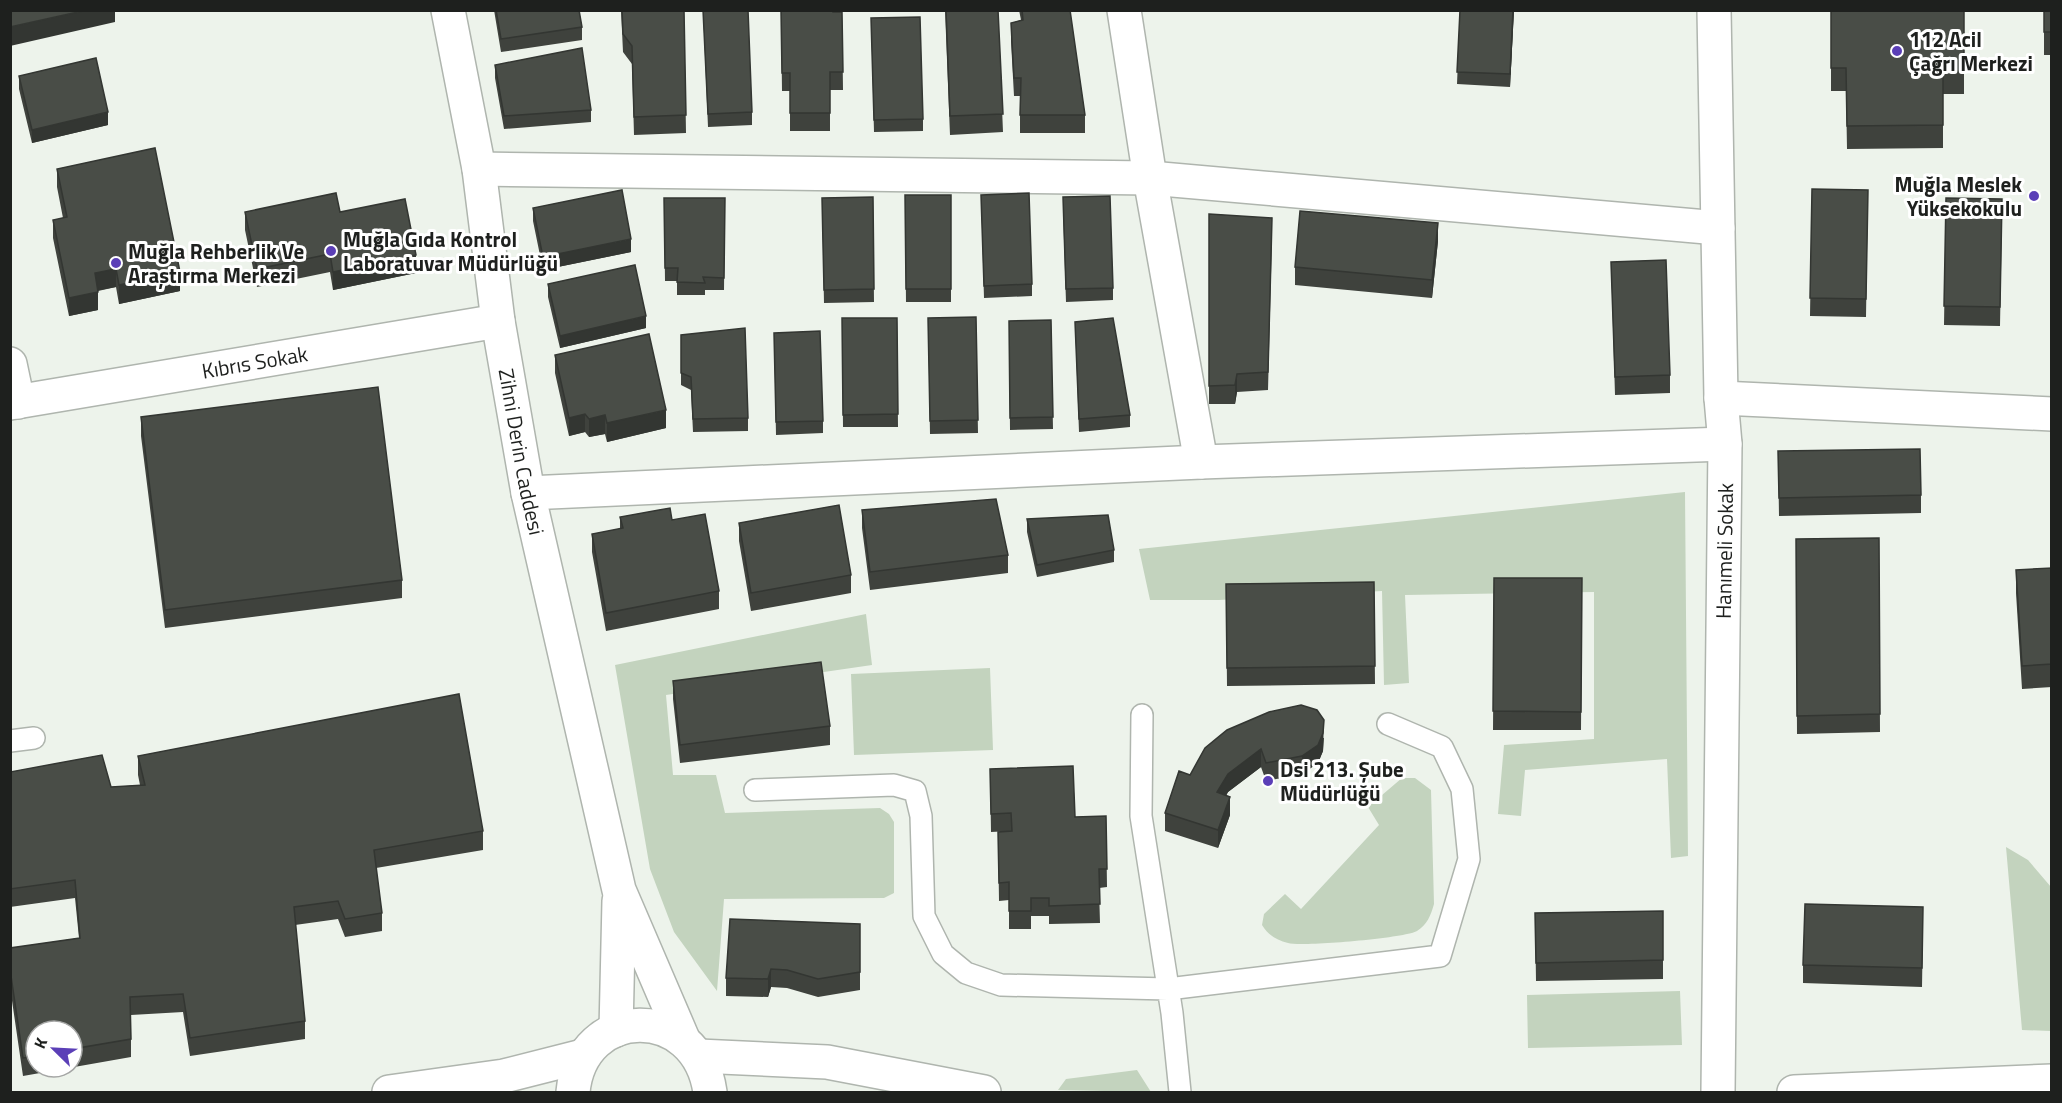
<svg xmlns="http://www.w3.org/2000/svg" width="2062" height="1103" font-family="'Titillium Web',sans-serif">
	<style>
		.green { fill: #c3d3be }
		.lines { fill: none; stroke-linecap: round; stroke-linejoin: round }
		.service-casing { stroke: #afb5ae; stroke-width: 24 }
		.minor-casing { stroke: #afb5ae; stroke-width: 36 }
		.tertiary-casing { stroke: #afb5ae; stroke-width: 36 }
		.secondary-casing { stroke: #afb5ae; stroke-width: 36 }
		.service { stroke: #fff; stroke-width: 21 }
		.minor { stroke: #fff; stroke-width: 33 }
		.tertiary { stroke: #fff; stroke-width: 33 }
		.secondary { stroke: #fff; stroke-width: 33 }
		.wall { fill: #3f423d; fill-rule: evenodd }
		.shaded-wall { fill: #333632 }
		.building { fill: #494d47; stroke: #333632; stroke-width: 1.5 }
		.poi-dot { fill: #5b3fb7; stroke: #fff; stroke-width: 2 }
		.labels { text-anchor: middle; dominant-baseline: central; stroke-width: 6; stroke-linejoin: round; paint-order: stroke }
		.poi-label { font-size: 21px; font-weight: bold; fill: #1e201e; stroke: #fff; text-anchor: start }
		.street-label { font-size: 21px; fill: #1e201e; stroke: #fff }
	</style>
	<rect width="100%" height="100%" fill="#edf3eb"/>
	<!-- green -->
	<path class="green" d="M 1685,492 L 1688,856 L 1671,858 L 1667,759 L 1525,770 L 1521,816 L 1498,814 L 1504,745 L 1594,739 L 1594,592 L 1405,595 L 1409,683 L 1384,685 L 1382,591 L 1219,600 L 1150,600 L 1139,549 Z
		M 866,614 L 872,665 L 666,695 L 673,775 L 716,775 L 725,813 L 880,808 L 889,814 L 894,822 L 894,893 L 884,898 L 724,899 L 717,991 L 674,932 L 650,869 L 615,665 Z
		M 990,668 L 993,750 L 854,755 L 851,674 Z
		M 1402,778 L 1415,778 L 1431,790 L 1434,904 C 1431,915 1427,925 1417,931 C 1406,938 1301,947 1288,943 C 1276,940 1268,935 1262,925 L 1264,914 L 1285,894 L 1301,909 L 1379,825 L 1368,807 Z
		M 2006,847 L 2028,860 L 2051,887 L 2051,1031 L 2022,1030 Z
		M 1680,991 L 1682,1045 L 1528,1048 L 1527,995 Z
		M 1137,1070 L 1151,1092 L 1058,1090 L 1066,1079 Z"/>
	<g class="lines">
		<defs>
			<path id="service" d="M 1142,715 L 1141,816 L 1172,1013 L 1180,1092
				M 10,741 L 34,738
				M 755,790 L 894,785 L 915,791 L 921,816 L 924,916 L 943,954 L 966,973 L 1001,985 L 1168,989 L 1440,956 L 1469,859 L 1462,789 L 1442,747 L 1388,724"/>
			<g id="minor">
				<path d="M 1124,10 L 1150,178 L 1201,462"/>
				<path d="M 1714,10 L 1721,398 L 1725,444 L 1718,1092"/>
				<path d="M 479,169 L 1150,178 L 1718,228"/>
				<path d="M 10,364 L 18,402"/>
				<path d="M 1721,398 L 2052,414"/>
				<path id="s1" d="M 10,403 L 498,321"/>
				<path d="M 528,493 L 1201,462 L 1725,444"/>
			</g>
			<path id="tertiary" d="M 1794,1092 L 2052,1081"/>
			<g id="secondary">
				<path id="s2" d="M 448,10 L 479,169 L 498,321 L 528,493 L 619,890 L 683,1039"/>
				<path d="M 616,1030 L 619,901"/>
				<path d="M 699,1056 L 827,1062 L 984,1092"/>
				<path d="M 389,1092 L 504,1076 L 583,1056"/>
				<path d="M 573,1092 C 581,1004 697,1002 710,1092"/>
			</g>
		</defs>
		<!-- service casing -->
		<use href="#service" class="service-casing"/>
		<!-- minor casing -->
		<use href="#minor" class="minor-casing"/>
		<!-- tertiary casing -->
		<use href="#tertiary" class="tertiary-casing"/>
		<!-- secondary casing -->
		<use href="#secondary" class="secondary-casing"/>
		<!-- service -->
		<use href="#service" class="service"/>
		<!-- minor -->
		<use href="#minor" class="minor"/>
		<!-- tertiary -->
		<use href="#tertiary" class="tertiary"/>
		<!-- secondary -->
		<use href="#secondary" class="secondary"/>
	</g>
	<!-- wall -->
	<path class="wall" d="M 494,10 L 579,10 L 582,27 L 582,40 L 501,52 Z
		M 621,10 L 684,10 L 686,133 L 634,135 L 632,64 L 623,52 Z
		M 703,10 L 752,112 L 752,125 L 708,127 Z
		M 781,10 L 842,12 L 843,90 L 830,90 L 830,131 L 790,131 L 790,91 L 782,91 Z
		M 945,10 L 998,10 L 1003,132 L 950,135 Z
		M 1019,10 L 1070,10 L 1085,115 L 1085,133 L 1020,133 L 1020,96 L 1014,96 L 1011,41 L 1011,23 L 1021,20 Z
		M 1460,10 L 1514,10 L 1510,87 L 1457,84 Z
		M 1831,10 L 1964,10 L 1964,94 L 1943,94 L 1943,148 L 1847,149 L 1846,91 L 1831,91 Z
		M 2044,10 L 2052,10 L 2052,55 L 2044,55 Z
		M 871,18 L 923,119 L 923,131 L 874,132 Z
		M 495,65 L 591,110 L 591,122 L 504,129 L 495,78 Z
		M 19,76 L 108,125 L 32,143 L 19,89 Z
		M 57,169 L 180,291 L 119,304 L 116,287 L 98,291 L 98,310 L 69,316 L 53,238 L 53,220 L 63,218 L 57,187 Z
		M 1812,189 L 1868,190 L 1866,317 L 1810,316 Z
		M 905,195 L 951,195 L 951,302 L 906,302 Z
		M 981,195 L 1032,284 L 1032,296 L 984,298 Z
		M 873,197 L 874,302 L 824,303 L 822,198 Z
		M 664,198 L 725,198 L 724,290 L 705,290 L 705,295 L 677,295 L 677,281 L 665,281 Z
		M 1946,198 L 2002,217 L 2000,326 L 1944,325 Z
		M 533,208 L 631,252 L 543,270 L 533,221 Z
		M 1063,210 L 1113,288 L 1113,300 L 1066,302 Z
		M 245,212 L 340,212 L 416,273 L 333,290 L 330,272 L 257,287 L 245,230 Z
		M 1209,214 L 1272,236 L 1268,390 L 1237,392 L 1235,404 L 1209,404 Z
		M 1438,241 L 1432,298 L 1295,285 L 1295,267 Z
		M 1611,262 L 1670,375 L 1670,393 L 1615,395 Z
		M 548,284 L 646,328 L 560,348 L 548,297 Z
		M 976,317 L 978,433 L 930,434 L 928,318 Z
		M 842,318 L 897,318 L 898,427 L 843,427 Z
		M 1051,320 L 1053,429 L 1010,430 L 1009,321 Z
		M 1075,322 L 1130,415 L 1130,427 L 1079,432 Z
		M 774,333 L 823,421 L 823,433 L 776,435 Z
		M 681,335 L 748,418 L 748,431 L 693,432 L 691,390 L 681,385 Z
		M 555,355 L 666,428 L 607,442 L 605,434 L 589,437 L 585,432 L 569,436 L 555,373 Z
		M 141,417 L 402,580 L 402,598 L 165,628 L 141,436 Z
		M 1778,451 L 1921,495 L 1921,513 L 1779,516 Z
		M 862,510 L 1008,555 L 1008,573 L 870,590 L 862,528 Z
		M 620,517 L 672,520 L 719,591 L 719,609 L 606,631 L 592,552 L 592,534 L 620,529 Z
		M 1027,519 L 1114,550 L 1114,562 L 1037,577 L 1027,532 Z
		M 739,523 L 851,575 L 851,593 L 751,611 L 739,541 Z
		M 1879,538 L 1880,732 L 1797,734 L 1796,539 Z
		M 2052,568 L 2052,687 L 2022,689 L 2016,593 L 2016,570 Z
		M 1494,578 L 1582,578 L 1581,730 L 1493,730 Z
		M 1374,582 L 1375,684 L 1227,686 L 1226,584 Z
		M 673,681 L 830,726 L 830,745 L 680,763 L 673,699 Z
		M 1227,730 L 1324,738 L 1323,751 L 1318,763 L 1302,774 L 1266,781 L 1261,767 L 1228,792 L 1226,796 L 1230,815 L 1218,848 L 1165,831 L 1165,813 L 1190,775 Z
		M 138,756 L 483,831 L 483,850 L 376,868 L 382,913 L 382,931 L 345,937 L 338,919 L 295,925 L 305,1021 L 305,1039 L 190,1056 L 183,1012 L 131,1015 L 131,1057 L 23,1076 L 10,987 L 10,948 L 79,938 L 75,898 L 10,907 L 10,772 L 111,787 L 140,785 L 138,775 ZM 36,1031 L 72,1031 L 72,1067 L 36,1067 Z
		M 990,769 L 1075,817 L 1106,816 L 1107,887 L 1099,888 L 1100,923 L 1049,924 L 1049,916 L 1031,916 L 1031,929 L 1009,929 L 1009,900 L 999,901 L 998,832 L 1010,831 L 991,832 Z
		M 1663,911 L 1663,979 L 1536,981 L 1535,913 Z
		M 860,924 L 860,990 L 818,997 L 787,988 L 771,987 L 768,997 L 726,996 L 726,978 Z
		M 1923,925 L 1922,987 L 1803,983 L 1803,965 Z"/>
	<!-- shaded-wall -->
	<path class="shaded-wall" d="M 87,10 L 115,10 L 115,22 L 10,46 L 10,27 Z
		M 1513,10 L 1514,10 L 1510,87 L 1510,74 Z
		M 108,112 L 108,125 L 32,143 L 32,130 Z
		M 1438,223 L 1438,241 L 1432,298 L 1432,280 Z
		M 631,239 L 631,252 L 543,270 L 543,257 Z
		M 416,255 L 416,273 L 333,290 L 333,272 Z
		M 116,269 L 116,287 L 95,291 L 95,273 Z
		M 180,272 L 180,291 L 119,304 L 119,285 Z
		M 98,292 L 98,310 L 69,316 L 69,298 Z
		M 646,316 L 646,328 L 560,348 L 560,336 Z
		M 1237,374 L 1237,392 L 1235,404 L 1235,385 Z
		M 666,410 L 666,428 L 607,442 L 607,423 Z
		M 585,414 L 585,432 L 569,436 L 569,418 Z
		M 605,415 L 605,434 L 589,437 L 589,419 Z
		M 1324,720 L 1323,751 L 1318,763 L 1302,774 L 1302,756 Z
		M 1261,749 L 1261,767 L 1228,792 L 1217,810 L 1217,792 L 1228,774 Z
		M 1230,797 L 1230,815 L 1218,848 L 1218,830 Z
		M 771,969 L 771,987 L 768,997 L 768,979 Z"/>
	<!-- building -->
	<path class="building" d="M 10,10 L 87,10 L 10,27 Z
		M 496,10 L 579,10 L 582,27 L 501,39 Z
		M 622,10 L 684,10 L 686,115 L 634,117 L 632,46 L 623,34 Z
		M 703,10 L 748,10 L 752,112 L 708,114 Z
		M 781,10 L 833,10 L 833,12 L 842,12 L 843,72 L 830,72 L 830,113 L 790,113 L 790,73 L 782,73 Z
		M 946,10 L 998,10 L 1003,114 L 950,116 Z
		M 1022,10 L 1070,10 L 1085,115 L 1020,115 L 1021,78 L 1014,78 L 1011,23 L 1023,20 Z
		M 1460,10 L 1513,10 L 1510,74 L 1457,72 Z
		M 1831,10 L 1964,10 L 1964,71 L 1943,71 L 1943,125 L 1847,126 L 1846,68 L 1831,68 Z
		M 2044,10 L 2052,10 L 2052,32 L 2044,32 Z
		M 920,17 L 923,119 L 874,120 L 871,18 Z
		M 582,48 L 591,110 L 504,116 L 495,65 Z
		M 96,58 L 108,112 L 32,130 L 19,76 Z
		M 155,148 L 180,272 L 119,285 L 116,269 L 95,273 L 98,292 L 69,298 L 53,220 L 67,217 L 57,169 Z
		M 1812,189 L 1868,190 L 1866,299 L 1810,298 Z
		M 622,190 L 631,239 L 543,257 L 533,208 Z
		M 336,193 L 340,212 L 405,199 L 416,255 L 333,272 L 330,254 L 257,269 L 245,212 Z
		M 1029,193 L 1032,284 L 984,286 L 981,195 Z
		M 905,195 L 951,195 L 951,289 L 906,289 Z
		M 1110,196 L 1113,288 L 1066,289 L 1063,197 Z
		M 873,197 L 874,289 L 824,290 L 822,198 Z
		M 664,198 L 725,198 L 724,278 L 703,277 L 705,283 L 677,282 L 678,268 L 665,268 Z
		M 1946,198 L 2002,199 L 2000,307 L 1944,306 Z
		M 1300,211 L 1438,223 L 1432,280 L 1295,267 Z
		M 1209,214 L 1272,218 L 1268,372 L 1237,374 L 1235,385 L 1209,386 Z
		M 1666,260 L 1670,375 L 1615,377 L 1611,262 Z
		M 635,265 L 646,316 L 560,336 L 548,284 Z
		M 976,317 L 978,420 L 930,421 L 928,318 Z
		M 842,318 L 897,318 L 898,414 L 843,415 Z
		M 1113,318 L 1130,415 L 1079,419 L 1075,322 Z
		M 1051,320 L 1053,417 L 1010,418 L 1009,321 Z
		M 745,328 L 748,418 L 693,419 L 691,377 L 681,373 L 681,335 Z
		M 820,331 L 823,421 L 776,422 L 774,333 Z
		M 649,334 L 666,410 L 607,423 L 605,415 L 589,419 L 585,414 L 569,418 L 555,355 Z
		M 378,387 L 402,580 L 165,610 L 141,417 Z
		M 1920,449 L 1921,495 L 1779,498 L 1778,451 Z
		M 996,499 L 1008,555 L 870,572 L 862,510 Z
		M 839,505 L 851,575 L 751,593 L 739,523 Z
		M 670,508 L 672,520 L 705,514 L 719,591 L 606,613 L 592,534 L 623,528 L 620,517 Z
		M 1108,515 L 1114,550 L 1037,565 L 1027,519 Z
		M 1879,538 L 1880,714 L 1797,716 L 1796,539 Z
		M 2052,568 L 2052,664 L 2022,666 L 2016,570 Z
		M 1494,578 L 1582,578 L 1581,712 L 1493,711 Z
		M 1374,582 L 1375,666 L 1227,668 L 1226,584 Z
		M 821,662 L 830,726 L 680,745 L 673,681 Z
		M 459,694 L 483,831 L 374,850 L 382,913 L 345,919 L 338,901 L 294,907 L 305,1021 L 190,1038 L 183,994 L 130,997 L 131,1039 L 72,1049 L 72,1031 L 36,1031 L 36,1056 L 23,1058 L 10,969 L 10,948 L 80,938 L 75,880 L 10,889 L 10,772 L 102,755 L 111,787 L 145,785 L 138,756 Z
		M 1301,705 L 1317,710 L 1324,720 L 1323,733 L 1318,745 L 1302,756 L 1266,763 L 1261,749 L 1228,774 L 1217,792 L 1230,797 L 1218,830 L 1165,813 L 1179,771 L 1190,775 L 1205,748 L 1227,730 L 1269,712 Z
		M 1073,766 L 1075,817 L 1106,816 L 1107,869 L 1099,869 L 1100,904 L 1049,906 L 1049,898 L 1031,898 L 1031,911 L 1009,911 L 1009,882 L 999,883 L 998,832 L 1012,831 L 1011,813 L 991,814 L 990,769 Z
		M 1805,904 L 1923,907 L 1922,968 L 1803,965 Z
		M 1663,911 L 1663,960 L 1536,963 L 1535,913 Z
		M 730,919 L 860,924 L 860,972 L 818,979 L 787,970 L 771,969 L 768,979 L 726,978 Z"/>
	<!-- markers -->
	<g class="poi-dot">
		<circle cx="1897" cy="51" r="6"/>
		<circle cx="2034" cy="196" r="6"/>
		<circle cx="331" cy="251" r="6"/>
		<circle cx="116" cy="263" r="6"/>
		<circle cx="1268" cy="781" r="6"/>
	</g>
	<g class="labels">
		<!-- poi labels -->
		<g class="poi-label">
			<text x="1909" y="39">112 Acil<tspan x="1909" dy="24">Çağrı Merkezi</tspan></text>
			<text x="2022" y="184" text-anchor="end">Muğla Meslek<tspan x="2022" dy="24">Yüksekokulu</tspan></text>
			<text x="343" y="239">Muğla Gıda Kontrol<tspan x="343" dy="24">Laboratuvar Müdürlüğü</tspan></text>
			<text x="128" y="251">Muğla Rehberlik Ve<tspan x="128" dy="24">Araştırma Merkezi</tspan></text>
			<text x="1280" y="769">Dsi 213. Şube<tspan x="1280" dy="24">Müdürlüğü</tspan></text>
		</g>
		<!-- street labels -->
		<g class="street-label">
			<text stroke="none"><textPath href="#s1" startOffset="248">Kıbrıs Sokak</textPath></text>
			<text stroke="none"><textPath href="#s2" startOffset="448">Zihni Derin Caddesi</textPath></text>
			<text transform="translate(1724 551) rotate(-89)">Hanımeli Sokak</text>
		</g>
	</g>
	<!-- border -->
	<rect width="2062" height="1103" fill="none" stroke="#1e201e" stroke-width="24"/>
	<!-- north arrow -->
	<g transform="translate(54 1049) rotate(294)"><circle r="28" fill="#ffffff" stroke="#a5a6a5" stroke-width="1.5"/>
	<path d="M0-4.5L10 22L0 15L-10 22Z" fill="#5b3fb7"/>
	<text y="-9" font-size="16" font-weight="bold" text-anchor="middle" fill="#1e201e">K</text>
	</g>
</svg>
